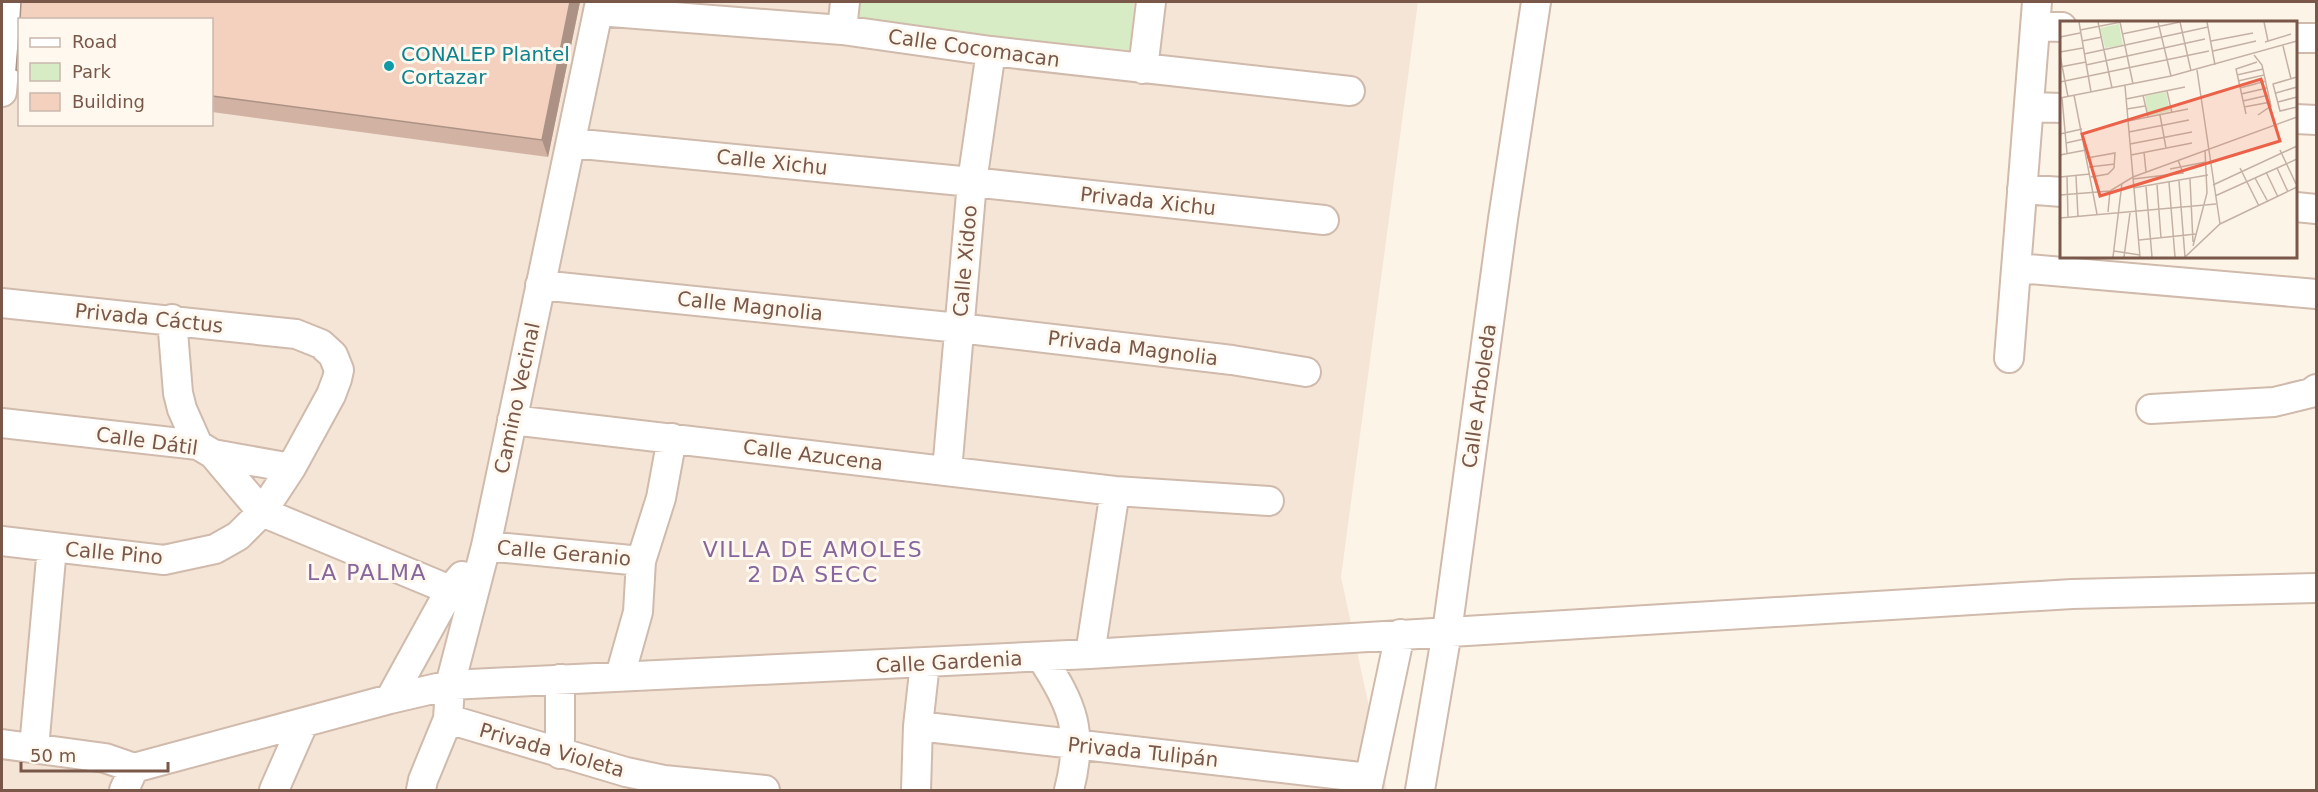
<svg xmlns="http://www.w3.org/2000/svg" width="2318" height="792" font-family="'DejaVu Sans',sans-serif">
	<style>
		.residential { fill: #f5e5d6; fill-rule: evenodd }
		.green { fill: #d7ecc5 }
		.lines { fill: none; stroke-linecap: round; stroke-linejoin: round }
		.minor-casing { stroke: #d0baac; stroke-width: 32 }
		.minor { stroke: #fff; stroke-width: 28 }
		.wall { fill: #d2b3a3 }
		.shaded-wall { fill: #ab9285 }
		.building { fill: #f4d0be; stroke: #ab9285; stroke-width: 1.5 }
		.culture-dot { fill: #0f9aa8; stroke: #fff8ef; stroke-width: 2 }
		.labels { text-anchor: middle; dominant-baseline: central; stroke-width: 6; stroke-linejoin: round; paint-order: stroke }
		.street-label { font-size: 20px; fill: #79584a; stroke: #fff8ef }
		.culture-label { font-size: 20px; fill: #0d838f; stroke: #fff8ef; text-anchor: start }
		.quarter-label { font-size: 22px; letter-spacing: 1.5px; fill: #86669c; stroke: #fff8ef }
		.inset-road { fill: none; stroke: #c4b1a4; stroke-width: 1.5 }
		.view { fill: #eb6249; fill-opacity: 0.15; stroke: #eb6249; stroke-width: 3 }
		.inset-edge { fill: none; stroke: #79584a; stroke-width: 3 }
	</style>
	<rect width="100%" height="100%" fill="#fdf4e8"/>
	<!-- residential -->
	<path class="residential" d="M 2,2 L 1418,2 L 1341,577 L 1387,790 L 2,790 ZM 20,20 L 212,20 L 212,124 L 20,124 Z"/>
	<!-- green -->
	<path class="green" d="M 855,2 L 1134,2 L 1130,50 L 852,23 Z"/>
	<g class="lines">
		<defs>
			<path id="minor" d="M 598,11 L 842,30 L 991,51 L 1350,91
				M 2036,26 L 2062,27
				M 842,30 L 845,2
				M 2296,38 L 2316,38
				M 1143,69 L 1151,2
				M 2,92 L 10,2
				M 2030,107 L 2062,108
				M 2296,119 L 2316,120
				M 571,143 L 972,182 L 1324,220
				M 2022,189 L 2062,192
				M 2296,207 L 2316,209
				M 2017,268 L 2316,294
				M 540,285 L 959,328 L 1232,360 L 1306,372
				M 2,303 L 296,334 L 321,344 L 333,355 L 339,370 L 337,379 L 331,395 L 291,468 L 262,512 L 238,536 L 215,549 L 164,560 L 2,541
				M 172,319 L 178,393 L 182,409 L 198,445
				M 2009,358 L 2037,2
				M 2151,409 L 2274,402 L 2311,393 L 2316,389
				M 512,420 L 1115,491 L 1269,501
				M 2,423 L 198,445 L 213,454 L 291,468
				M 213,454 L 262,512 L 450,590
				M 947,471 L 972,182 L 991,51
				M 486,546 L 641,561
				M 1090,654 L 1115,491
				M 1041,657 C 1073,705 1084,732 1069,790
				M 620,676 L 638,612 L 641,561 L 661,498 L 672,438
				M 390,699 L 450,590 L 462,576
				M 448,719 L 626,772 L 664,780 L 765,790
				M 918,726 L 1369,778
				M 2,744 L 105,758 L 134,768 L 390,699 L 450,685 L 1090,654 L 2072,594 L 2316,588
				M 34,748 L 52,547
				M 560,754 L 560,679
				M 124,790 L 134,768
				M 274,790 L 303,724
				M 421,790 L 423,780 L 448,719 L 450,685 L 486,546 L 600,2
				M 916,790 L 918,726 L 925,663
				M 1367,790 L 1400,634
				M 1420,790 L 1447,632 L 1503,219 L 1536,2"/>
		</defs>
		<!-- minor casing -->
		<use href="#minor" class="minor-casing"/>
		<!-- minor -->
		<use href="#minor" class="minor"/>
	</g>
	<!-- wall -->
	<path class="wall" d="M 21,2 L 580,2 L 548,157 L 212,112 L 212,20 Z
		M 20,21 L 20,79 L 16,70 Z"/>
	<!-- shaded-wall -->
	<path class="shaded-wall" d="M 570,2 L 580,2 L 548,157 L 542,140 Z"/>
	<!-- building -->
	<path class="building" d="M 21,2 L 570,2 L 542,140 L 212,96 L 212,20 L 20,20 Z
		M 20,21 L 20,70 L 16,70 Z"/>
	<!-- markers -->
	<circle class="culture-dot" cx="389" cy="66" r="6"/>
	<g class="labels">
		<!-- street labels -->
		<g class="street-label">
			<text transform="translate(974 48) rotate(8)">Calle Cocomacan</text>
			<text transform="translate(772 162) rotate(6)">Calle Xichu</text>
			<text transform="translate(1148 201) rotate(6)">Privada Xichu</text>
			<text transform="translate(965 261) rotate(-85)">Calle Xidoo</text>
			<text transform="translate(750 306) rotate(6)">Calle Magnolia</text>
			<text transform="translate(149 318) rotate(6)">Privada Cáctus</text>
			<text transform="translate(1133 348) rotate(7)">Privada Magnolia</text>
			<text transform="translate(1479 396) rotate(-82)">Calle Arboleda</text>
			<text transform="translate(517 398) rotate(-78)">Camino Vecinal</text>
			<text transform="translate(147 441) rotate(8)">Calle Dátil</text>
			<text transform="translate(813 455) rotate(7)">Calle Azucena</text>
			<text transform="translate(114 553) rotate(5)">Calle Pino</text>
			<text transform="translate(564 553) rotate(5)">Calle Geranio</text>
			<text transform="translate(949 662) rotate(-3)">Calle Gardenia</text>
			<text transform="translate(552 750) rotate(16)">Privada Violeta</text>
			<text transform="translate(1143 752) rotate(6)">Privada Tulipán</text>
		</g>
		<!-- culture labels -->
		<g class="culture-label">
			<text x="401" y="54">CONALEP Plantel<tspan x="401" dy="23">Cortazar</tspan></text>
		</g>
		<!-- quarter labels -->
		<g class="quarter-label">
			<text x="813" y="549">VILLA DE AMOLES<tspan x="813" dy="25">2 DA SECC</tspan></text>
			<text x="367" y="572">LA PALMA</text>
		</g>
	</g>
	<!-- overview -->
	<g transform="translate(2060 21)">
		<rect width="237" height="237" fill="#fdf4e8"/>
		<path d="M 59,3 L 63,24 L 45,27 L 40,7 ZM 106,71 L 110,90 L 88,95 L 85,75 Z" fill="#d7ecc5"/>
		<path class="inset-road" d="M 19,1 L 31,71M 38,1 L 52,67M 60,1 L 73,63M 98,1 L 111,55M 120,1 L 131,50M 147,1 L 155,44M 204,1 L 208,20M 20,9 L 61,1M 62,13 L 120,1M 0,16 L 20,12M 22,20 L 42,16M 151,20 L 193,12M 205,21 L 231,13M 223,25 L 231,58M 153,30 L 196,20M 0,31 L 23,27M 24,33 L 148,6M 0,34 L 8,76M 194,34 L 202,44 L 211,85 L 198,94M 26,44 L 145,18M 0,46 L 26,41M 137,49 L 160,203M 177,54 L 203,48M 237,56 L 213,63 L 220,90 L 237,86M 178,60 L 204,54M 0,61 L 149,30M 65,65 L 80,236M 180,67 L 206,60M 107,70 L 112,92M 216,72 L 237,66M 181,73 L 207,67M 14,74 L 37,193M 83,74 L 88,96M 0,77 L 111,55 L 237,20M 2,77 L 7,132M 66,78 L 125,66M 183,80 L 209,74M 218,81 L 237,76M 184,86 L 211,81M 67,88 L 85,85M 186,93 L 176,48 L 197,41M 100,94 L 106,127M 68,100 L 128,88M 69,111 L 129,99M 0,113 L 22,108M 6,122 L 24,118M 70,123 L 132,111M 220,129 L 236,163M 84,131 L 86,151M 0,134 L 26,129M 71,134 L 132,122M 27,137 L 55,132 L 54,147M 29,146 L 55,143M 180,147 L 199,185M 217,147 L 228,171M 110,148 L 146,141M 206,151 L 218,176M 16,155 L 18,196M 0,156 L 30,153M 7,156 L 8,197M 31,156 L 48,153 L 54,147M 195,157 L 208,181M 73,158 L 123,152 L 118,139M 130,158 L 133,221M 119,160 L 125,236M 109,161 L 115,236M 97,164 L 101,217M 153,164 L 237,125M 86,166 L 92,236M 73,167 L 148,154M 0,174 L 50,170 L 73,156 L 237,96M 155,175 L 237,138M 48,191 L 50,170M 0,197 L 156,183M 79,219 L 136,213M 133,225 L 147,172 L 145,129M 54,230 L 80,234M 53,236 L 62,162M 64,236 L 70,192M 125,236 L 160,203 L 237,166"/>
		<path class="view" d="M 201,58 L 220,120 L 40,175 L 22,113 Z"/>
		<rect width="237" height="237" class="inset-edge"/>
	</g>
	<!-- border -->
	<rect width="2318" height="792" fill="none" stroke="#79584a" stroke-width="6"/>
	<!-- legend -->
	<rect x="18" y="18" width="195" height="108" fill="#fff8ef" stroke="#c9b8ad" stroke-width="1.5"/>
	<rect x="30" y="38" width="30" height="9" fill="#ffffff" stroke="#c9b8ad" stroke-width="1.5"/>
	<text x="72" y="48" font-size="18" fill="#79584a">Road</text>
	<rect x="30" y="63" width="30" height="18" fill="#d7ecc5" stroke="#c9b8ad" stroke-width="1.5"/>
	<text x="72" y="78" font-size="18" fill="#79584a">Park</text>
	<rect x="30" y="93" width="30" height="18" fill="#f4d0be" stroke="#c9b8ad" stroke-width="1.5"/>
	<text x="72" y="108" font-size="18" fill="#79584a">Building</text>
	<!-- scale -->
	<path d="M21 762v9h147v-9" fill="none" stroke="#79584a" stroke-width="3"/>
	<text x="30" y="762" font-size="18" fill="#79584a" stroke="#fff8ef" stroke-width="4.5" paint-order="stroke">50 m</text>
</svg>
